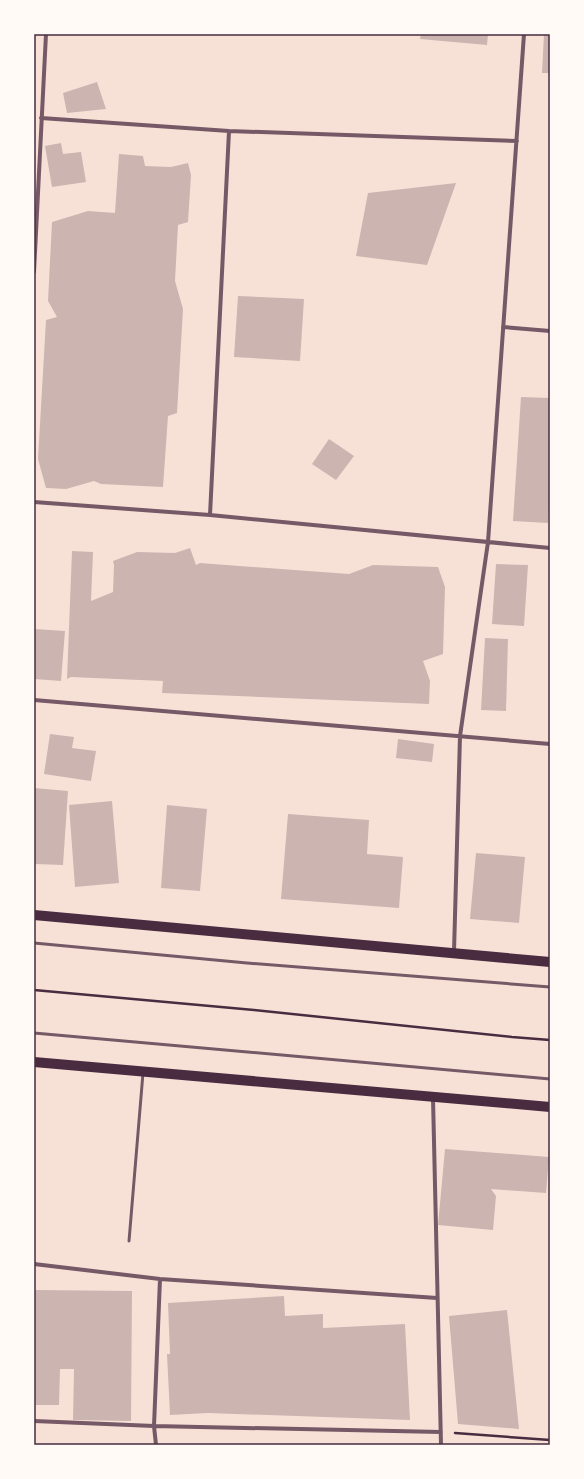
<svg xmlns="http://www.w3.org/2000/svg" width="584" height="1479" font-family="Merriweather,serif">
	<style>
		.building { fill: #ccb4b1 }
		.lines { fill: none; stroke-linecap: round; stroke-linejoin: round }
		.path { stroke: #4a2c40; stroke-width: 2.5 }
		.service { stroke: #755966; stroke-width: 3 }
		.minor { stroke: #755966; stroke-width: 4 }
		.primary { stroke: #4a2c40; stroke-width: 10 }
		.neatline { fill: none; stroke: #4a2c40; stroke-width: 1.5 }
	</style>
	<rect width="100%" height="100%" fill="#f7e1d7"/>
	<!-- building -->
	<path class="building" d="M 421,34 L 488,34 L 487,45 L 420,39 Z
		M 544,34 L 550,34 L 550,73 L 542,73 Z
		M 97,82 L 106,109 L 67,113 L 63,93 Z
		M 61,143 L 63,154 L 81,152 L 86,182 L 52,187 L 45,146 Z
		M 119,154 L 143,156 L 145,166 L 171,167 L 188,163 L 191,175 L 188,222 L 178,225 L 175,281 L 183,309 L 177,413 L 168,416 L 163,487 L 101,484 L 94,481 L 66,489 L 46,488 L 38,459 L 46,320 L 57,317 L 48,301 L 52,222 L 88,211 L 115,213 Z
		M 456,183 L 427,265 L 356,256 L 368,193 Z
		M 238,296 L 304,299 L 300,361 L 234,357 Z
		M 521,397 L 550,398 L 550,491 L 548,523 L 513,521 Z
		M 329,439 L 354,456 L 336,480 L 312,464 Z
		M 190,548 L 196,565 L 200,563 L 349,574 L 373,565 L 438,567 L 445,587 L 443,654 L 423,661 L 430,681 L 429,704 L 162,693 L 163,681 L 71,677 L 67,679 L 72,551 L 93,552 L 91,601 L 113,592 L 114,565 L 113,561 L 137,552 L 175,553 Z
		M 496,564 L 528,565 L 524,626 L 492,624 Z
		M 34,629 L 65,631 L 61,681 L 34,679 Z
		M 485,638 L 508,639 L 506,711 L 481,710 Z
		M 50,734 L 74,737 L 72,748 L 96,751 L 91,781 L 44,774 Z
		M 398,739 L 434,744 L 432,762 L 396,758 Z
		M 34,788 L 68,791 L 63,865 L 34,864 Z
		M 112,801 L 119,883 L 75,887 L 69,805 Z
		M 167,805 L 207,809 L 200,891 L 161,888 Z
		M 288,814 L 369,820 L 367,854 L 403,857 L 399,908 L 281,899 Z
		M 476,853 L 525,857 L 519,923 L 470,919 Z
		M 445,1149 L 549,1157 L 546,1193 L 491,1189 L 496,1196 L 493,1230 L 438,1225 Z
		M 34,1290 L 132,1291 L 131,1421 L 73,1420 L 74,1369 L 60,1369 L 59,1405 L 34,1405 Z
		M 284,1296 L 285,1316 L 323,1314 L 323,1328 L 405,1324 L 410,1420 L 208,1413 L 170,1415 L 167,1354 L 170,1354 L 168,1303 Z
		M 507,1310 L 519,1429 L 458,1424 L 449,1316 Z"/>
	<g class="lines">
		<!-- path -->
		<path class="path" d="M 34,990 L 254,1010 L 512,1037 L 550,1040
			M 455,1433 L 550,1440"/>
		<!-- service -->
		<path class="service" d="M 34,943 L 247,963 L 550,987
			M 34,1033 L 550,1079
			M 129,1241 L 143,1073"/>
		<!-- minor -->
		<path class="minor" d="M 41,118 L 229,131 L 517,141
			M 34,272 L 46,34
			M 503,327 L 550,331
			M 34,502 L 210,515 L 550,548
			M 210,515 L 229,131
			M 34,700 L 550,744
			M 454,952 L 460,736 L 488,542 L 524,34
			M 433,1098 L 441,1445
			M 34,1264 L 160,1279 L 437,1298
			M 34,1421 L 154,1426 L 441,1432
			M 156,1445 L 154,1426 L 160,1279"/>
		<!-- primary -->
		<path class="primary" d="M 34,915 L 550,962
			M 34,1062 L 550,1107"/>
	</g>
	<!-- border -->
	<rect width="584" height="1479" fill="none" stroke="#fffaf5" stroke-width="70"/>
	<rect x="35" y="35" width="514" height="1409" class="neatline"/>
</svg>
